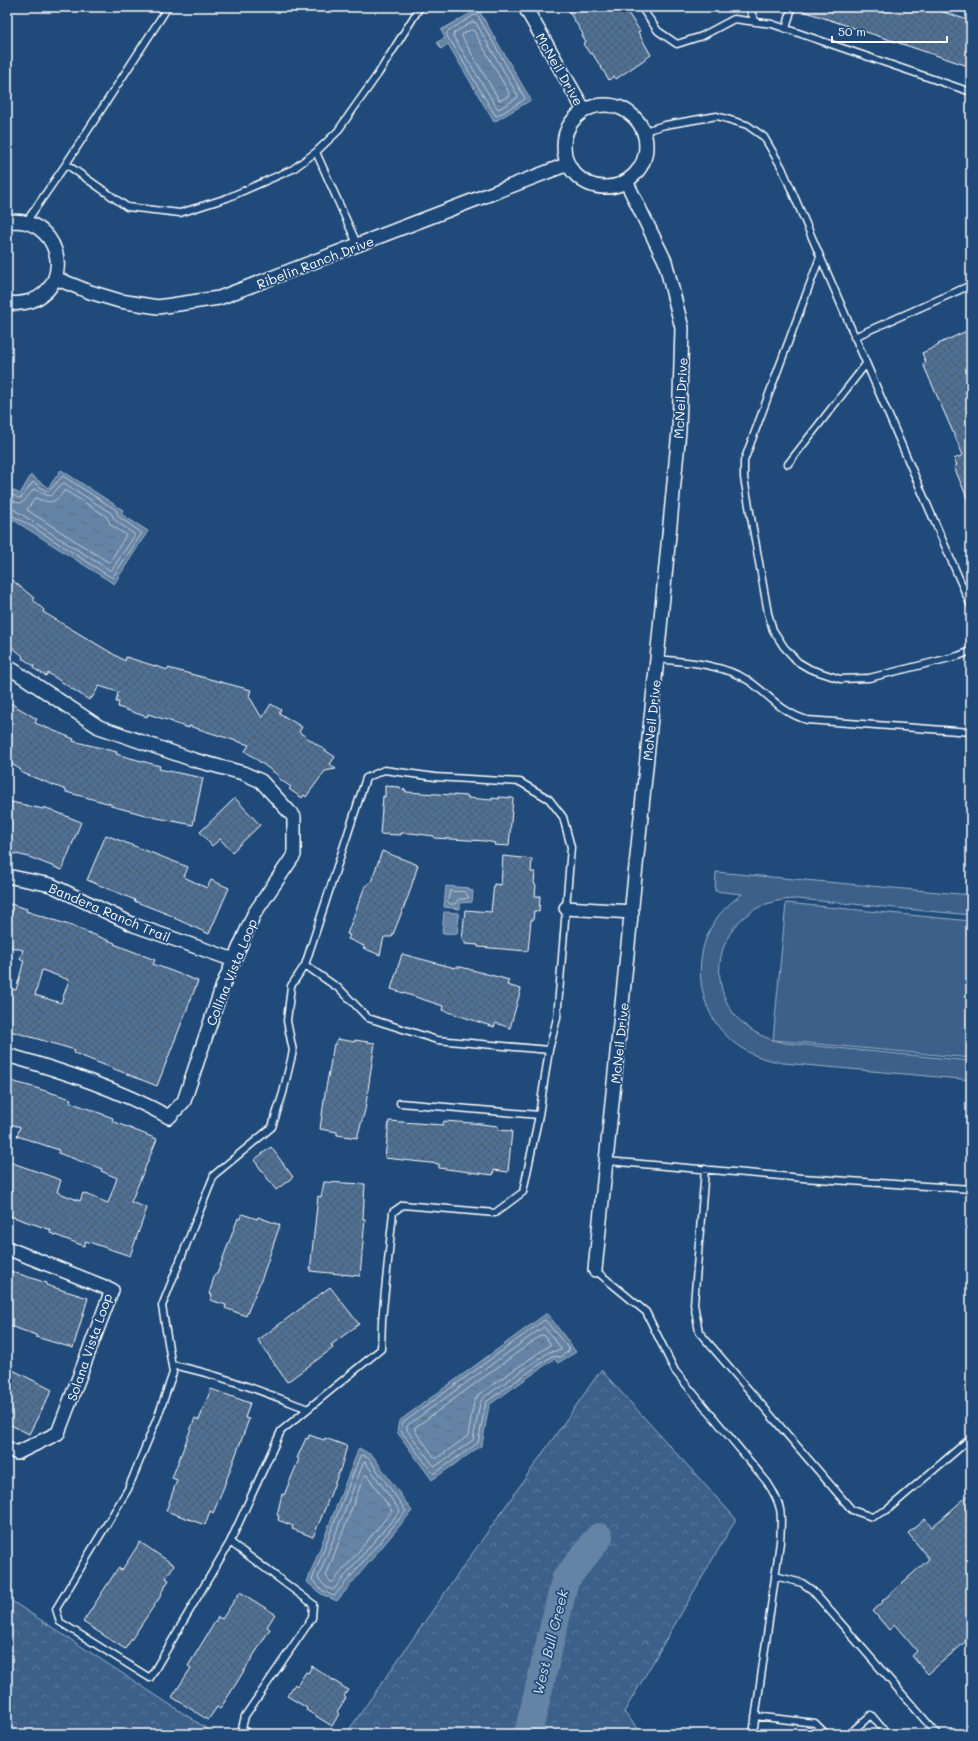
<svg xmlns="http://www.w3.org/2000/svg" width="978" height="1741" font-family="Mali,sans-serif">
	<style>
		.green { fill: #3c618b; stroke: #9eb0c5 }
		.forest { fill: url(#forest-crowns); stroke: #9eb0c5 }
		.water { fill: url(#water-ripples); stroke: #a3b5c8 }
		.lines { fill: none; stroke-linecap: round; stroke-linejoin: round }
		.shore { stroke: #c1cddb; stroke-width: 1 }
		.river { stroke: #6583a4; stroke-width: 28 }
		.building { fill: url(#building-cross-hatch); stroke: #fff; fill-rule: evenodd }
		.lane-casing { stroke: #fff; stroke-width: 9 }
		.street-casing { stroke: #fff; stroke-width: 16 }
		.lane { stroke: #1f4a7a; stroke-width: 6 }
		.street { stroke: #1f4a7a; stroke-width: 13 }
		.labels { text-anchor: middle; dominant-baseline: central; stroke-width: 3.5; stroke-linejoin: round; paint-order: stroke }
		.street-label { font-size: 13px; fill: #fff; stroke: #1f4a7a }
		.water-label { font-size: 14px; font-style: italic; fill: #d8e0e8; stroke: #1f4a7a }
	</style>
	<defs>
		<pattern id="forest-crowns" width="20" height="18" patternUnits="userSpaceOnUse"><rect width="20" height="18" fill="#3c618b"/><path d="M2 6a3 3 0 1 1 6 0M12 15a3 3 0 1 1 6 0" fill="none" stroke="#59799c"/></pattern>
		<pattern id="water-ripples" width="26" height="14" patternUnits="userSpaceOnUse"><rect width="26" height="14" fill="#6583a4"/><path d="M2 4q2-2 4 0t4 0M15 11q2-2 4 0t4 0" fill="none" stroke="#5b6d81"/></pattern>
		<pattern id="building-cross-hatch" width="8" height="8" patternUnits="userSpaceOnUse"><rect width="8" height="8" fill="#507197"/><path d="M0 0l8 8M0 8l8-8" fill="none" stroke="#4e5b6a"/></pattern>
	</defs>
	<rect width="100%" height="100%" fill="#1f4a7a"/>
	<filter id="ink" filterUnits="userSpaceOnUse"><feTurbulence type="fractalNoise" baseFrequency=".025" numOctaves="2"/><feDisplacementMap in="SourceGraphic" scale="8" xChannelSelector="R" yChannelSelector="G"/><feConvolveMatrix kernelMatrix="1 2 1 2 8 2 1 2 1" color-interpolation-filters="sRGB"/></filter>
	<g filter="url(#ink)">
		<!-- green -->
		<path class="green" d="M 716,872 L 971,895 L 971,915 L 798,899 C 703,898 689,1025 785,1043 L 971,1061 L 971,1080 L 783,1063 C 769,1060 755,1057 743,1049 C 700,1023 688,964 714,922 C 721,911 731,902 742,894 L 715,891 Z
			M 786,903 L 971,921 L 971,1058 L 773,1040 Z"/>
		<!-- forest -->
		<path class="forest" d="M 601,1370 L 736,1519 L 624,1712 L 643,1734 L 346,1734 Z
			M 7,1598 L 24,1609 L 215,1734 L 7,1734 Z"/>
		<!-- water -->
		<path class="water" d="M 478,9 L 531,100 L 494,122 L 448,44 L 441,49 L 437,42 L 445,38 L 441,30 Z
			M 61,470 L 123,510 L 121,514 L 148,531 L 114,584 L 7,516 L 7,487 L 20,494 L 31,475 L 48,488 Z
			M 446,886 L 469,888 L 469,890 L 473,891 L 472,902 L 460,903 L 460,909 L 444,907 Z
			M 444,912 L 459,913 L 457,934 L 442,933 Z
			M 547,1313 L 576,1352 L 558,1363 L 554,1359 L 489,1405 L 482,1445 L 432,1480 L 397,1432 L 399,1421 Z
			M 359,1448 L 373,1456 L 412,1511 L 337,1601 L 321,1594 L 307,1582 Z"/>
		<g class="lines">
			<!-- shore -->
			<path class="shore" d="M 475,15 L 478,16 L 525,98 L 524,100 L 497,116 L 495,115 L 452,43 C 449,40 445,35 448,31 Z
				M 473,22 L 476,23 L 518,96 L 517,98 L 499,109 L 497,108 L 453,36 L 454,33 Z
				M 471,30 L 474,31 L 509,93 L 509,96 L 501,100 L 499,100 L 462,37 L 462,35 Z
				M 7,491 L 18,498 L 21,498 L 33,482 L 46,491 L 49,491 L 63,476 L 116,510 L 119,517 L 142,533 L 112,578 L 33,527 L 7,513
				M 64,491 L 66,491 L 106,516 L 111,525 L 126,535 L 110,562 L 108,562 L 27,510 L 35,498 C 50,503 54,505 64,491 Z
				M 7,497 C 25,509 23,501 34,489 C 60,503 48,492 64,483 L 111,513 L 115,520 L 135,535 L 111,571 L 13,509 L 7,508
				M 450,891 L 465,892 L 469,897 L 465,899 L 459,899 L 455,904 L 450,904 L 448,902 Z
				M 545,1320 L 569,1349 L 569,1351 L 560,1357 L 552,1356 L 486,1402 L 478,1443 L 435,1473 L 433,1473 L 401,1431 L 403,1423 Z
				M 544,1327 L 561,1348 L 561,1350 L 549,1352 L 483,1398 L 480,1403 L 473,1440 L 436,1466 L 434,1466 L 407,1430 L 407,1426 Z
				M 542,1335 L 545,1336 L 550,1343 L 550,1345 L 479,1394 L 474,1402 L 468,1436 L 437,1458 L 435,1458 L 415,1431 L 415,1428 Z
				M 363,1455 L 370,1460 L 406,1511 L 334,1596 L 323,1591 L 312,1580 L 360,1456 Z
				M 365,1462 L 400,1511 L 333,1590 L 326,1587 L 318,1578 L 363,1464 Z
				M 367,1475 L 392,1511 L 333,1582 L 331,1582 L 326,1576 L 364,1476 Z"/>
			<!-- river -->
			<path class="river" d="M 528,1734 L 565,1580 L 599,1537"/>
		</g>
		<!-- building -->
		<path class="building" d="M 566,7 L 624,7 L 640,31 L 638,32 L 651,55 L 616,79 L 614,76 L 609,80 L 592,53 L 590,54 L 583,44 L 586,42 L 582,35 L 583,34 Z
			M 798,7 L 928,7 L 971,21 L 971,67 L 797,9 Z
			M 971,329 L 971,507 L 954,467 L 957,465 L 954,459 L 963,455 L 923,364 L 926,363 L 922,353 L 939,345 L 938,344 Z
			M 7,576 L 34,598 L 33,600 L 44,610 L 43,612 L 125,661 L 126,657 L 168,670 L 168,668 L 251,690 L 249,696 L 262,718 L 271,704 L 281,710 L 279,713 L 302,727 L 299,732 L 335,757 L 330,764 L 336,769 L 325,771 L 306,797 L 304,795 L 302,798 L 289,789 L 291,787 L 278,778 L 279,776 L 245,751 L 249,745 L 189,726 L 189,728 L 173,723 L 173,722 L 148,714 L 147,717 L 118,707 L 119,702 L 116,702 L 118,692 L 99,686 L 92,698 L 90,697 L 89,700 L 48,673 L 46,676 L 33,668 L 34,666 L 22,658 L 23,656 L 7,643 Z
			M 7,701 L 37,719 L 35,723 L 74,739 L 73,741 L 117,752 L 116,754 L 160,766 L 159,769 L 203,778 L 193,825 L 157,818 L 111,806 L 111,804 L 66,792 L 66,790 L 20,772 L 21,770 L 7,761 Z
			M 385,786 L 400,787 L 400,789 L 406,790 L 406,792 L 468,796 L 468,798 L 492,800 L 492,798 L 499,799 L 499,797 L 513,798 L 509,846 L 494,845 L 495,843 L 485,841 L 434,838 L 434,836 L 411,833 L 401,833 L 401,835 L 380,834 L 383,796 L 385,797 Z
			M 235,798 L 260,825 L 232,852 L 220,839 L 212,846 L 200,832 Z
			M 7,801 L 43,809 L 44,807 L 81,822 L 62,870 L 29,857 L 7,852 Z
			M 106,835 L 188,867 L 184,877 L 207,888 L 211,880 L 229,888 L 209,934 L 174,918 L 175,917 L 134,901 L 135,900 L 87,880 Z
			M 382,851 L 418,865 L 409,894 L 392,937 L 384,937 L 380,955 L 363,948 L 364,946 L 348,939 L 350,935 L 347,934 L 365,886 L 371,882 Z
			M 503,856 L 532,859 L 531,872 L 535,872 L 534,884 L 536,885 L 535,896 L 540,896 L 539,912 L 534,911 L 533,920 L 531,920 L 528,951 L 478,947 L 478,945 L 465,944 L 465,941 L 462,940 L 465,910 L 491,912 L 494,884 L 501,885 Z
			M 7,903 L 27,909 L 26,911 L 72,926 L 115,943 L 114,944 L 155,960 L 153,964 L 198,981 L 157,1086 L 74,1053 L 75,1050 L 7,1030 L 7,988 L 16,990 L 24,960 L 20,959 L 23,950 L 7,946 ZM 42,970 L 69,980 L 61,1003 L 35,995 Z
			M 402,954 L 455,968 L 456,967 L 461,967 L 509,980 L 507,985 L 521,989 L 510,1028 L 496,1023 L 494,1027 L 442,1010 L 443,1006 L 391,989 Z
			M 337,1039 L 355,1042 L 355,1040 L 375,1043 L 365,1110 L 357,1138 L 337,1135 L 337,1132 L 320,1129 L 325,1093 L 334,1044 L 336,1044 Z
			M 7,1080 L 33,1087 L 71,1099 L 70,1102 L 113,1118 L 112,1121 L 157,1139 L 131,1202 L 147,1208 L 130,1256 L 86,1241 L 84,1246 L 50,1233 L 51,1230 L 7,1215 L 7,1161 L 61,1180 L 57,1192 L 80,1201 L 83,1193 L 108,1203 L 117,1178 L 101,1171 L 102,1169 L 58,1153 L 59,1150 L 17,1136 L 20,1127 L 7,1123 Z
			M 389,1121 L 443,1125 L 444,1121 L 472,1123 L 498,1126 L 498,1130 L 512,1131 L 508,1172 L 494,1170 L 493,1175 L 439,1168 L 439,1164 L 385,1158 Z
			M 271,1147 L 293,1177 L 276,1190 L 254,1160 Z
			M 324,1182 L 365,1184 L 363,1219 L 365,1219 L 360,1276 L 310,1271 L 318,1196 L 321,1197 Z
			M 242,1214 L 257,1219 L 258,1217 L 280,1225 L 262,1278 L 246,1316 L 225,1308 L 226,1305 L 210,1300 L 212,1295 L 209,1294 L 215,1274 L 217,1274 L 238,1218 L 241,1219 Z
			M 10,1271 L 47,1283 L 46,1285 L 88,1298 L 73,1348 L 36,1337 L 36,1335 L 7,1325 L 7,1280 Z
			M 330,1287 L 359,1324 L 331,1345 L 333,1348 L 287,1382 L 258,1340 Z
			M 7,1367 L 52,1390 L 29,1434 L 7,1423 Z
			M 211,1389 L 250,1403 L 245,1418 L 249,1419 L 241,1441 L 220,1497 L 213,1513 L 210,1511 L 205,1525 L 166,1511 L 177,1480 L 172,1478 L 195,1418 L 199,1420 Z
			M 309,1435 L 324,1440 L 325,1438 L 347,1446 L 341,1467 L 322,1516 L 313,1537 L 292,1529 L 293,1526 L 278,1520 L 279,1516 L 277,1515 L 282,1494 L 284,1495 L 299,1459 L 297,1458 L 306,1438 L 308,1439 Z
			M 971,1493 L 971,1637 L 928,1674 L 912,1656 L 917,1651 L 895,1625 L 889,1630 L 873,1611 L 883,1602 L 882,1601 L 929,1559 L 908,1533 L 925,1519 L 932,1527 Z
			M 140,1542 L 174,1565 L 166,1578 L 169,1580 L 161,1593 L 162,1594 L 125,1649 L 83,1622 L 118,1568 L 122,1570 Z
			M 240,1592 L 275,1614 L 267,1627 L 270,1629 L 229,1695 L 220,1709 L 217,1707 L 208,1720 L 172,1697 L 191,1668 L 188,1666 L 218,1617 L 222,1619 Z
			M 312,1666 L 348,1690 L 344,1696 L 346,1698 L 337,1712 L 339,1714 L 332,1726 L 306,1710 L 307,1708 L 287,1696 L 295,1684 L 297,1686 L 306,1672 L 308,1673 Z"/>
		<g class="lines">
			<defs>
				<path id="lane" d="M 168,7 L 66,164 L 127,207 L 180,213 L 227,198 L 293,169 L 316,152 L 337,132 L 378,74 L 420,7
					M 641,7 L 658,31 L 677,44 L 702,36 L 734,19 L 772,24 L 971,92
					M 748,7 L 756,22
					M 786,29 L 792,7
					M 644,131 L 665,125 L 717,116 L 747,125 L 764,137 L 782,168 L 971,606
					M 316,152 L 358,246
					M 26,222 L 66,164
					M 820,257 L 744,461 L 744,478 L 768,613 L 773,630 L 784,647 L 798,662 L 810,669 L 840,679 L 869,678 L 958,656 L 971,651
					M 854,337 L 971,285
					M 788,464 L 866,364
					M 657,659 C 687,662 723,664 749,681 C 771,696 780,712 807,720 L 971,732
					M 305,965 L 366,778 L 384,770 L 435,777 L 520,782 L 549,799 L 563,817 L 571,847 L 557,1018 L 549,1050 L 539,1115 L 523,1192 L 495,1213 L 403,1205 L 393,1212 L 382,1320 L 381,1349 L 281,1431 L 230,1542 L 150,1678 L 60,1622 L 56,1609 L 128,1489 L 158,1416 L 173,1373 L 162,1306 L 214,1175 L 272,1127 L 283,1093 L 293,1051 L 287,1021 L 291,986 L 305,965 L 341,990 L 368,1018 L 437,1040 L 549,1050
					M 400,1103 L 539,1115
					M 607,1161 L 803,1178 L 971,1189
					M 705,1169 L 694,1304 L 699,1332 L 852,1510 L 872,1517 L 887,1510 L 971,1438
					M 595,1270 L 646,1312 L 675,1371 L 767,1482 C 783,1506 782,1514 780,1542 L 753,1734
					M 172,1365 C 219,1374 263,1392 308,1409
					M 230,1542 L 313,1604 L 312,1618 L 245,1716 L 242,1728 L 248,1734
					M 775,1576 L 802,1583 L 812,1590 L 937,1734
					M 755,1716 L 815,1723 L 826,1734
					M 849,1734 L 871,1715 L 887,1734"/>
				<path id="street" d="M 525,7 L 584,110
					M564 146a41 41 0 1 1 82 0a41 41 0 1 1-82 0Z
					M 7,222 C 57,213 78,283 31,301 C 24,303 15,305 7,302
					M 55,278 L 90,292 L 120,301 L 158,307 L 219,298 L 568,164
					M 7,666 L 99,727 L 194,760 L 243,773 L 261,781 L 294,817 L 294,855 L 254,914 L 223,985 L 184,1101 L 169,1117 C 118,1089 63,1071 7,1055
					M 7,876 L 51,885 L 134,925 L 234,960
					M 566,908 L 632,912
					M 7,1248 L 112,1290 L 58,1433 L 17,1453 L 7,1448
					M 595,1270 L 657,659 L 679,431 L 682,328 L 665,261 L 626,181"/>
			</defs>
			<!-- lane casing -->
			<use href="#lane" class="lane-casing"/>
			<!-- street casing -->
			<use href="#street" class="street-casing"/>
			<!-- lane -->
			<use href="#lane" class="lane"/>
			<!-- street -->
			<use href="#street" class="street"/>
		</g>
	</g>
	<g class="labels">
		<!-- street labels -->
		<g class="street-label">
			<text transform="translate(560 69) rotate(60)">McNeil Drive</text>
			<text transform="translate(315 262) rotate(-21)">Ribelin Ranch Drive</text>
			<text transform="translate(680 398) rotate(-87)">McNeil Drive</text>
			<text transform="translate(651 720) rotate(-84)">McNeil Drive</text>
			<text transform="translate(110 912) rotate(23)">Bandera Ranch Trail</text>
			<text transform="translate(231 972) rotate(-68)">Collina Vista Loop</text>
			<text transform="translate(619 1043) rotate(-84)">McNeil Drive</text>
			<text transform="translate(89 1347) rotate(-71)">Solana Vista Loop</text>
		</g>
		<!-- water labels -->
		<g class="water-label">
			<text transform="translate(550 1642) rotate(-76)">West Bull Creek</text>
		</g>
	</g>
	<!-- margin -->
	<rect width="978" height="1741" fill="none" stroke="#1f4a7a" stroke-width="24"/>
	<rect x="12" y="12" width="954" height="1717" fill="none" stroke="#fff" stroke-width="1.5" filter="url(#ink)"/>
	<!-- scale -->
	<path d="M832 36v6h115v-6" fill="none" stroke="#ffffff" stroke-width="2"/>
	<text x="838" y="36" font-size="12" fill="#ffffff" stroke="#1f4a7a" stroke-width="3" paint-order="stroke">50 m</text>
</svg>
